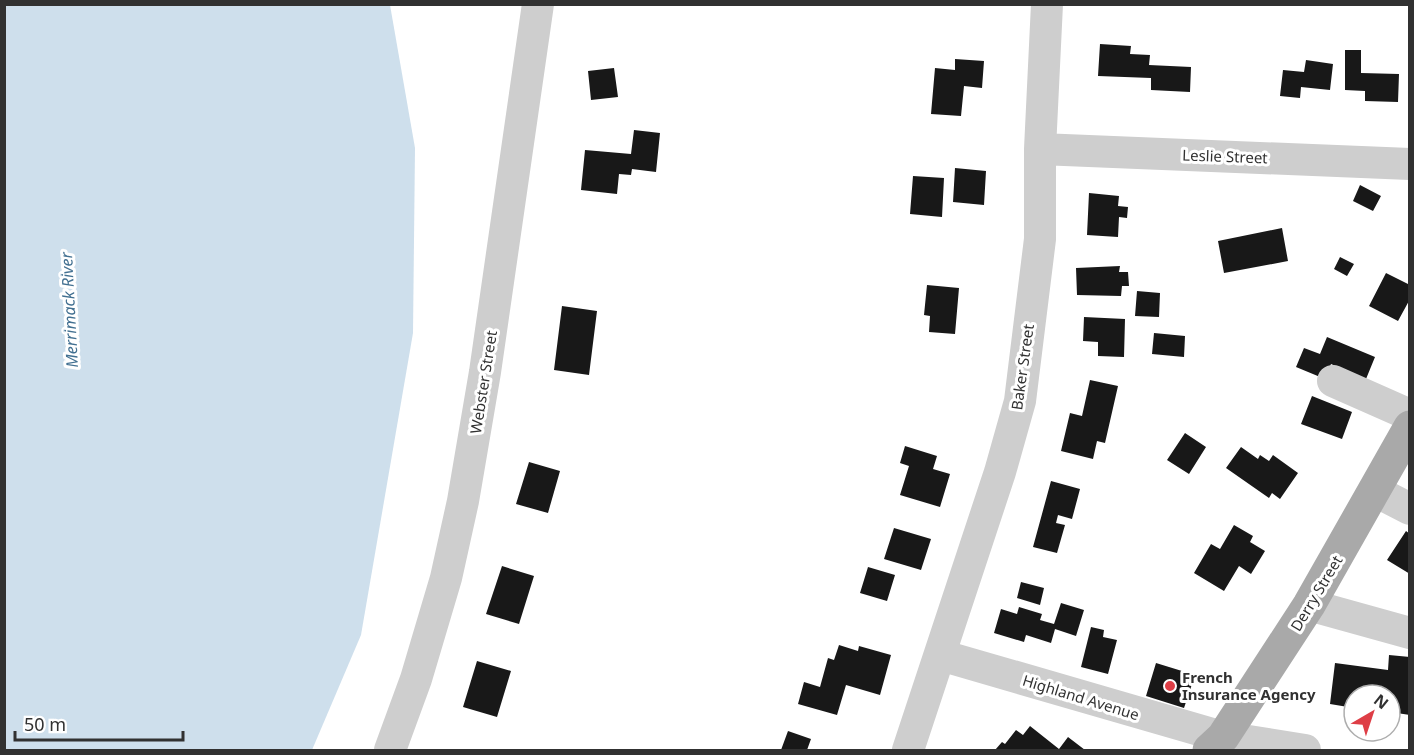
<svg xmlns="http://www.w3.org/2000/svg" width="1414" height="755" font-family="'Noto Sans',sans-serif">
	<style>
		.water { fill: #cedfec }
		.building { fill: #181818 }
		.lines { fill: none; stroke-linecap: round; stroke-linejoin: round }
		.minor { stroke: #cecece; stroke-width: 32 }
		.major { stroke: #a9a9a9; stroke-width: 33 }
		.poi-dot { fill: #de3e46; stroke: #fff; stroke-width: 2 }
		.labels { text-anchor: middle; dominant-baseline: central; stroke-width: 6; stroke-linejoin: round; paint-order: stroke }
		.street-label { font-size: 15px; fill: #313131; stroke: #fff }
		.poi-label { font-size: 15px; font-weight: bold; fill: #313131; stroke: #fff; text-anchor: start }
		.water-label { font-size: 16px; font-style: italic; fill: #427091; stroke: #fff }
	</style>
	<rect width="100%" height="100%" fill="#fff"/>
	<!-- water -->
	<path class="water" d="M 4,5 L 390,5 L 415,148 L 413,333 L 361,635 L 312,750 L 5,750 Z"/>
	<!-- building -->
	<path class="building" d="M 1100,44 L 1131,46 L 1130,54 L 1150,55 L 1149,65 L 1191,67 L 1190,92 L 1151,90 L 1151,78 L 1098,76 Z
		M 1345,50 L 1361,50 L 1361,73 L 1399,74 L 1398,102 L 1365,101 L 1365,91 L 1345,90 Z
		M 955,59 L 984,61 L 982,88 L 964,86 L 961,116 L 931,114 L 935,68 L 955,70 Z
		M 1306,60 L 1333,64 L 1330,90 L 1301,87 L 1300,98 L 1280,96 L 1283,70 L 1304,72 Z
		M 614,68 L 618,97 L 591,100 L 588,71 Z
		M 634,130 L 660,133 L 656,172 L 632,169 L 631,175 L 619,174 L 617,194 L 581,190 L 585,150 L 631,154 Z
		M 955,168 L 986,171 L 984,205 L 953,202 Z
		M 913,176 L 944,178 L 942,217 L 910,214 Z
		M 1360,185 L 1381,196 L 1373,211 L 1353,201 Z
		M 1089,193 L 1119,196 L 1118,206 L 1128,207 L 1127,218 L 1119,217 L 1118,237 L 1087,235 Z
		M 1282,228 L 1288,261 L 1224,273 L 1218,241 Z
		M 1340,257 L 1354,264 L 1347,276 L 1334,269 Z
		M 1120,266 L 1119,272 L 1128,272 L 1129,286 L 1122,286 L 1121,296 L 1077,295 L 1076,268 Z
		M 1386,273 L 1410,285 L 1410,299 L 1398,321 L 1369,306 Z
		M 927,285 L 959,288 L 955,334 L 929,332 L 930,316 L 924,315 Z
		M 1137,291 L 1160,293 L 1159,317 L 1135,316 Z
		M 562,306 L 597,311 L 589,375 L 554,370 Z
		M 1084,317 L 1125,319 L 1124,357 L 1098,356 L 1098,342 L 1083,341 Z
		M 1154,333 L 1185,336 L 1184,357 L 1152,354 Z
		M 1327,337 L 1375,357 L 1366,379 L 1331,364 L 1325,379 L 1296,367 L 1304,348 L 1320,354 Z
		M 1090,380 L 1118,386 L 1105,443 L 1097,441 L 1093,459 L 1061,451 L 1070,413 L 1082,416 Z
		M 1312,396 L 1352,412 L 1342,439 L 1301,424 Z
		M 1185,433 L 1206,447 L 1189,474 L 1167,460 Z
		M 905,446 L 937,456 L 933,469 L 950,474 L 940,507 L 900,495 L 909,466 L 900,463 Z
		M 1241,447 L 1258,459 L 1260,455 L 1269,461 L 1273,455 L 1298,473 L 1280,499 L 1272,493 L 1269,498 L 1226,468 Z
		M 529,462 L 560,471 L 548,513 L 516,504 Z
		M 1051,481 L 1080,489 L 1072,519 L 1058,515 L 1056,523 L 1065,525 L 1057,553 L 1033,547 Z
		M 1234,525 L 1253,536 L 1250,542 L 1265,551 L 1251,574 L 1239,566 L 1224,591 L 1194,573 L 1211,544 L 1220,549 Z
		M 894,528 L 931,539 L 921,570 L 884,559 Z
		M 1406,531 L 1410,534 L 1410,574 L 1387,560 Z
		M 502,566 L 534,576 L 519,624 L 486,614 Z
		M 868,567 L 895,575 L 887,601 L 860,593 Z
		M 1021,582 L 1044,588 L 1040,605 L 1017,598 Z
		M 1061,603 L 1084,610 L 1076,636 L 1055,629 L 1051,643 L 1026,635 L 1024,642 L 994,633 L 1001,609 L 1017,614 L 1019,607 L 1042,614 L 1040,620 L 1054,624 Z
		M 1091,627 L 1104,630 L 1103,637 L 1117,640 L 1108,674 L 1081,667 Z
		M 839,645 L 858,651 L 859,646 L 891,655 L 880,695 L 846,685 L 837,715 L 798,704 L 804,682 L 820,687 L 828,658 L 834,660 Z
		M 1389,655 L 1410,657 L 1410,715 L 1390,712 L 1390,695 L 1354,695 L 1354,708 L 1330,704 L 1335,663 L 1388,670 Z
		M 477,661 L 511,671 L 497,717 L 463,707 Z
		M 1156,663 L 1195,675 L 1184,708 L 1146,696 Z
		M 1030,726 L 1059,749 L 1068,737 L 1085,750 L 995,750 L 1002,742 L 1005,744 L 1016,730 L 1023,735 Z
		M 788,731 L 811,739 L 807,750 L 781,750 Z"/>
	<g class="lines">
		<!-- minor -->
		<path class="minor" d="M 1040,149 L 1410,164
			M 1333,381 L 1410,415
			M 1375,491 L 1410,509
			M 1309,605 L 1410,633
			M 940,655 L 1223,737 L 1305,750
			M 390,750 L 416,679 L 446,578 L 463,501 L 485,372 L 538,4
			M 908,750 L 1000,472 L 1020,401 L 1040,239 L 1040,149 L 1047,4"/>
		<!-- major -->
		<path class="major" d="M 1209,750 L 1223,737 L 1309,605 L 1410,427"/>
	</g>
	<!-- markers -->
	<circle class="poi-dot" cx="1170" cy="686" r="6"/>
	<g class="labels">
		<!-- street labels -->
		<g class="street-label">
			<text transform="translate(1225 156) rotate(2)">Leslie Street</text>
			<text transform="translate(1022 367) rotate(-82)">Baker Street</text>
			<text transform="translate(483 382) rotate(-81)">Webster Street</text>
			<text transform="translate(1316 593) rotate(-59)">Derry Street</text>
			<text transform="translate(1081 697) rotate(17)">Highland Avenue</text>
		</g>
		<!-- poi labels -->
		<g class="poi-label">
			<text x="1182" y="677">French<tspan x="1182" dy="17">Insurance Agency</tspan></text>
		</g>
		<!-- water labels -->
		<g class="water-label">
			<text transform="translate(69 310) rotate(-93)">Merrimack River</text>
		</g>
	</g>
	<!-- border -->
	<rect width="1414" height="755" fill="none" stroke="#313131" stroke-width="12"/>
	<!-- north arrow -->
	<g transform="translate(1372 713) rotate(39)"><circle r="28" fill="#ffffff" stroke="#adadad" stroke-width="1.5"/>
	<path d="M0-4.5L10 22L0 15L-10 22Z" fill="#de3e46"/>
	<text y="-9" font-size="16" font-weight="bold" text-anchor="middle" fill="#313131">N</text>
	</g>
	<!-- scale -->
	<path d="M15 731v9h168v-9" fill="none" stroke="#313131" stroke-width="3"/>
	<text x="24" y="731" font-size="18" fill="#313131" stroke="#ffffff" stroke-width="4.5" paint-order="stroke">50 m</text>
</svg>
